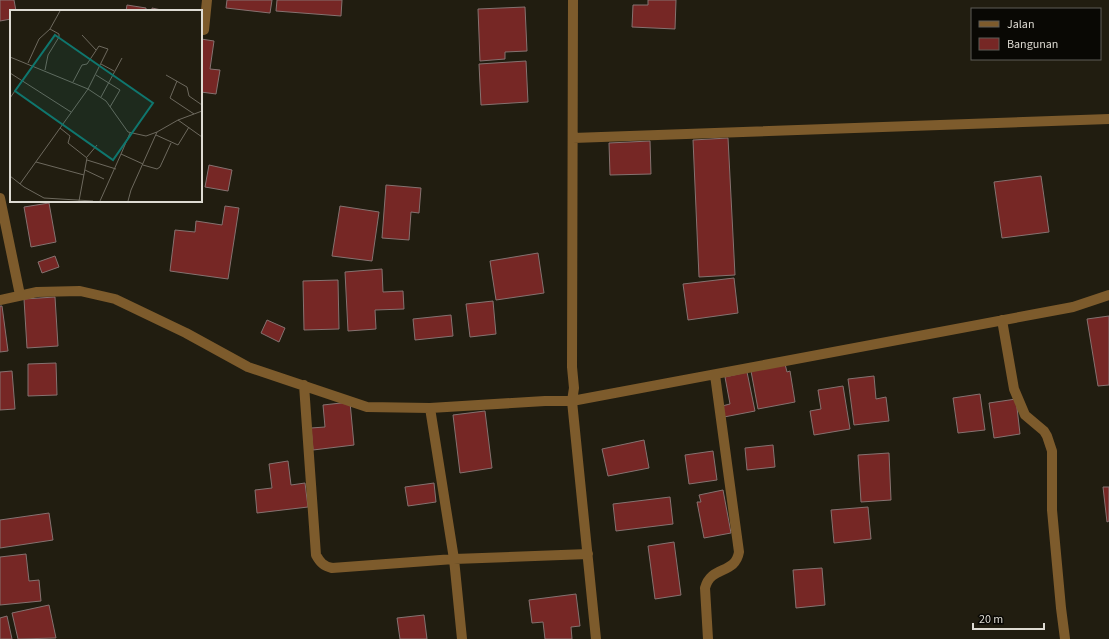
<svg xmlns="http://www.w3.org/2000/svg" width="1109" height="639" font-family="'Source Sans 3',sans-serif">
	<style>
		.building { fill: #762725; stroke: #857270 }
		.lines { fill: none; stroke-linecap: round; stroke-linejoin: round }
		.street { stroke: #7d5b2c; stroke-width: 10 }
		.inset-road { fill: none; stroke: #6d695e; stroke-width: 1 }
		.view { fill: #0f766e; fill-opacity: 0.15; stroke: #0f766e; stroke-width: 2 }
		.inset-edge { fill: none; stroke: #dedbd3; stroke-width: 2 }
	</style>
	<rect width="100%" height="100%" fill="#211d10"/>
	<!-- building -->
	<path class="building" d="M 0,0 L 14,0 L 16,11 L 11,11 L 11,19 L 0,21 Z
		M 227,0 L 272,0 L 270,13 L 226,8 Z
		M 277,0 L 342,0 L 341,16 L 276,11 Z
		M 648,0 L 676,0 L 675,29 L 632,27 L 633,5 L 648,5 Z
		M 127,5 L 146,8 L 146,11 L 126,11 Z
		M 525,7 L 527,51 L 505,52 L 505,59 L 480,61 L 478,9 Z
		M 152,8 L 166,11 L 152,11 Z
		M 201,39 L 214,41 L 210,69 L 220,70 L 216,94 L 201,92 Z
		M 526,61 L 528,102 L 481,105 L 479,64 Z
		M 728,138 L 735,275 L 699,277 L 693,140 Z
		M 650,141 L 651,174 L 610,175 L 609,143 Z
		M 209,165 L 232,170 L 228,191 L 205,187 Z
		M 1041,176 L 1049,232 L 1002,238 L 994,182 Z
		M 386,185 L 421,188 L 419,213 L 411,212 L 409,240 L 382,238 Z
		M 49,203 L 56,242 L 31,247 L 24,207 Z
		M 225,206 L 239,208 L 228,279 L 170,271 L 175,230 L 195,232 L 196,221 L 222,225 Z
		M 340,206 L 379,212 L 372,261 L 332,256 Z
		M 538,253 L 544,293 L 496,300 L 490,261 Z
		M 55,256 L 59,267 L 42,273 L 38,262 Z
		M 382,269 L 383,292 L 403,291 L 404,309 L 375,310 L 376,329 L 348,331 L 345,272 Z
		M 734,278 L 738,313 L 688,320 L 683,284 Z
		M 338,280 L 339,329 L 304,330 L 303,281 Z
		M 55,297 L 58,346 L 27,348 L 24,299 Z
		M 493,301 L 496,334 L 470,337 L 466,304 Z
		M 0,306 L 2,306 L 8,351 L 0,352 Z
		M 451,315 L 453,336 L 415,340 L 413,319 Z
		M 1109,316 L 1109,385 L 1098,386 L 1087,319 Z
		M 267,320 L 285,328 L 279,342 L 261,333 Z
		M 56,363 L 57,395 L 28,396 L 28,364 Z
		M 785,364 L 787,372 L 790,371 L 795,402 L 758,409 L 751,371 Z
		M 12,371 L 15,409 L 0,410 L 0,372 Z
		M 747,372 L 755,411 L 724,417 L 722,406 L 730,404 L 725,377 Z
		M 874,376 L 876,399 L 886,397 L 889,421 L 854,425 L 848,379 Z
		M 843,386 L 850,429 L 814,435 L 810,411 L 821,409 L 818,390 Z
		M 980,394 L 985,430 L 958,433 L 953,398 Z
		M 1016,399 L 1020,434 L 994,438 L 989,403 Z
		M 350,402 L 354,445 L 313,450 L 311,428 L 325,427 L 323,405 Z
		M 485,411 L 492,468 L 460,473 L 453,415 Z
		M 644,440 L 649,468 L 608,476 L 602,449 Z
		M 773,445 L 775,467 L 747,470 L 745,448 Z
		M 713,451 L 717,480 L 689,484 L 685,455 Z
		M 889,453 L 891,500 L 861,502 L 858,455 Z
		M 288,461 L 291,485 L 305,483 L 308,507 L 257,513 L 255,490 L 272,488 L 269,464 Z
		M 434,483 L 436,502 L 408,506 L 405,487 Z
		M 1103,487 L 1109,487 L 1109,521 L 1107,522 Z
		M 723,490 L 731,533 L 704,538 L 697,502 L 701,502 L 699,495 Z
		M 670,497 L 673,524 L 616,531 L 613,504 Z
		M 868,507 L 871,539 L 834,543 L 831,510 Z
		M 49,513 L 53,540 L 0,548 L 0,520 Z
		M 674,542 L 681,595 L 655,599 L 648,546 Z
		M 26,554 L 29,581 L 39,580 L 41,601 L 0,605 L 0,557 Z
		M 822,568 L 825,605 L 796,608 L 793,570 Z
		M 576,594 L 580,626 L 571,627 L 572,639 L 545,639 L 543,622 L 532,623 L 529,600 Z
		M 49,605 L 56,638 L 18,639 L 12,613 Z
		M 424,615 L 427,639 L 400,639 L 397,618 Z
		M 7,616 L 12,639 L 0,639 L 0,618 Z"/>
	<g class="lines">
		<!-- street -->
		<path class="street" d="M 204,30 L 207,0
			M 573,138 L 1109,119
			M 0,198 L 20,295
			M 0,300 L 37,292 L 80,291 L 115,299 L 186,333 L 248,367 L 367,407 L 430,408 L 545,401 L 572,401 L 574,388 L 572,367 L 573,0
			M 1002,320 L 1014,389 L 1025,415 L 1044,431 L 1047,436 L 1052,451 L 1052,510 L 1061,608 L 1065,639
			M 304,385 L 316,555 C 320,562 323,566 332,568 L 454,559 L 588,554
			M 430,408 L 454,559 L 462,639
			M 596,639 L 572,401 L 1073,307 L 1109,295
			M 708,639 L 705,588 C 711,565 735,575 739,552 L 715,375"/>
	</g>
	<!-- overview -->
	<g transform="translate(10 10)">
		<rect width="192" height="192" fill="#211d10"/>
		<path class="inset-road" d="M 72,25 L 86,40M 0,47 L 78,79 L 98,39 L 89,36 L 77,54 L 72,55 L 63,72M 18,53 L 29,29 L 40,19 L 50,1M 91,54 L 104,61M 35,60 L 38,45 L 49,27 L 49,24 L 40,19M 0,63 L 61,102M 86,65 L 110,80 L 100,97M 156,65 L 177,77 L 179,86 L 192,95M 167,71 L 160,88 L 184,104M 91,87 L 112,48M 0,88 L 12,71M 168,110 L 192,127M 50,118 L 60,126 L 58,133 L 77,148 L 69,191M 146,125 L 168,135 L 179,117M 111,144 L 120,123M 77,147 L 87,135M 77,150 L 106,159M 26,152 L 74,165M 133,155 L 147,159 L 150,157 L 161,133M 75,160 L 94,169M 0,166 L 14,177 L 34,188 L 83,191M 10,174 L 78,79 L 96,91 L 118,122 L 136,126 L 147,122M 90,191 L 111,144 L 133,154M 118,191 L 121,180 L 147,122 L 168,110 L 192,101"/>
		<path class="view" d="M 45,25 L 143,93 L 103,150 L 5,81 Z"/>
		<rect width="192" height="192" class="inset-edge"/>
	</g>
	<!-- legend -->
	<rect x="971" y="8" width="130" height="52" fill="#090804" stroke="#5e5c57"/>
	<rect x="979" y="21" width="20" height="6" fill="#7d5b2c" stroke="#5e5c57"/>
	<text x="1007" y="28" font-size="12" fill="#dedbd3">Jalan</text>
	<rect x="979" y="38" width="20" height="12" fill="#762725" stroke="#5e5c57"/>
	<text x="1007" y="48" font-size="12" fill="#dedbd3">Bangunan</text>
	<!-- scale -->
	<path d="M973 623v6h71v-6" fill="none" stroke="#dedbd3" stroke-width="2"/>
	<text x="979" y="623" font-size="12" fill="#dedbd3" stroke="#090804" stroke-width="3" paint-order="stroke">20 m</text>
</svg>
